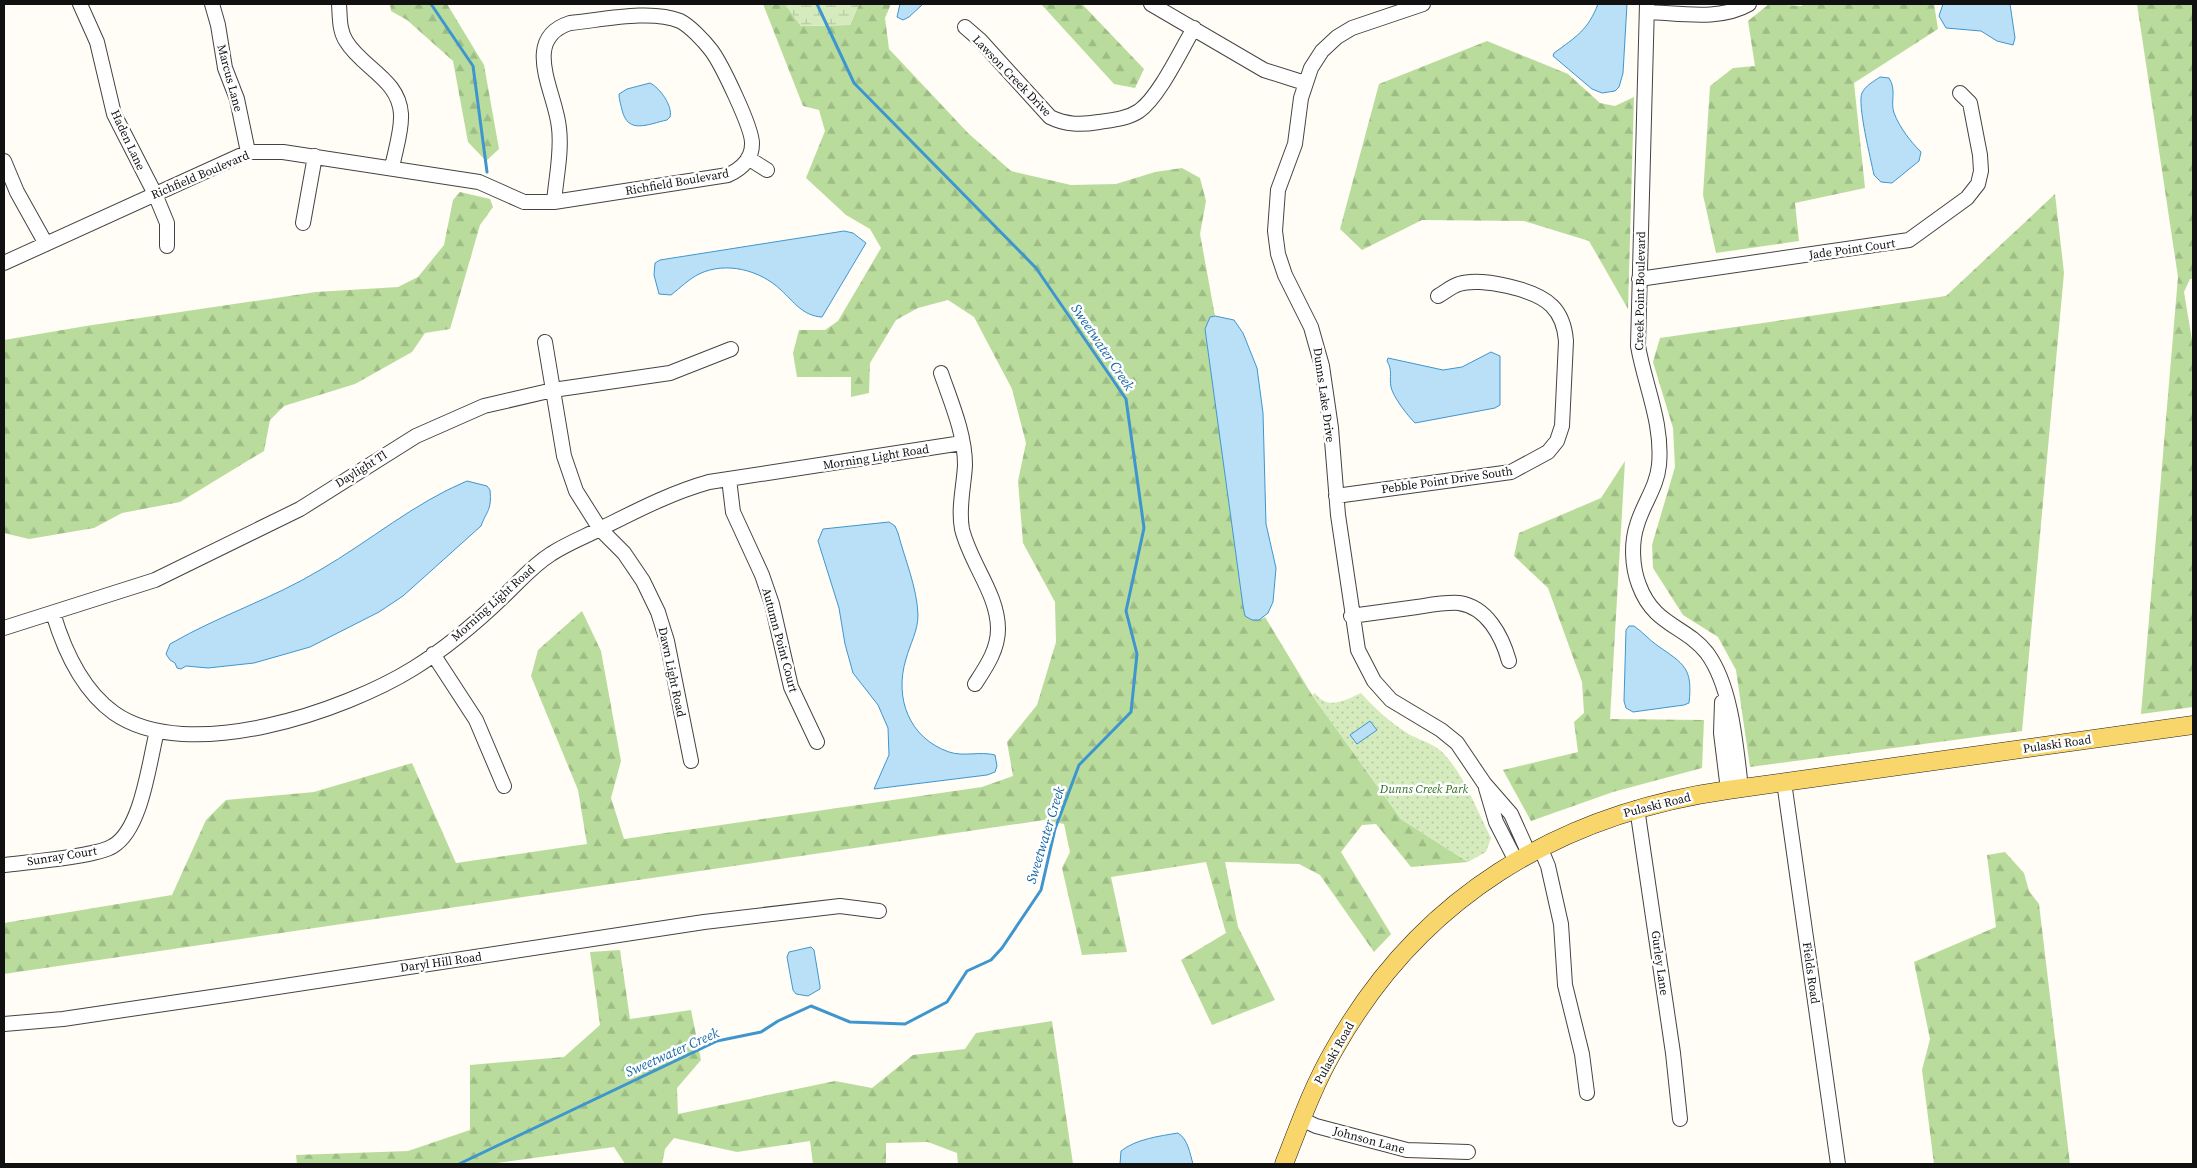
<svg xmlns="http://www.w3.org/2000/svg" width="2197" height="1168" font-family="'Source Serif 4',serif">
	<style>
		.forest { fill: url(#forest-firs) }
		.wetland { fill: url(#wetland-marsh) }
		.park { fill: url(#park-dots) }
		.water { fill: #b9e0f7; stroke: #3f96cf }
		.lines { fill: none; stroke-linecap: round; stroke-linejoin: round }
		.stream { stroke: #3f96cf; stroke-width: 3 }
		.minor-casing { stroke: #444; stroke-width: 16 }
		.major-casing { stroke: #222; stroke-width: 19 }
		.minor { stroke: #fff; stroke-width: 14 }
		.major { stroke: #f9d66b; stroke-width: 18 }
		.labels { text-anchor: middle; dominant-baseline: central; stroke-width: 5; stroke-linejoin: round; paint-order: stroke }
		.street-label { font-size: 12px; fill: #111; stroke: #fff }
		.park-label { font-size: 12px; font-style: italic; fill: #2f6b1f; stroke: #fff }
		.water-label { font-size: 14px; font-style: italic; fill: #1768a6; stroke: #fff }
	</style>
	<defs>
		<pattern id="forest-firs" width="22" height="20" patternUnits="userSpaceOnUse" patternTransform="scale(1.25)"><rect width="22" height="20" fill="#b9dc9c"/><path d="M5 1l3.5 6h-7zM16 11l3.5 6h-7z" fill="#9ebc85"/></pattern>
		<pattern id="wetland-marsh" width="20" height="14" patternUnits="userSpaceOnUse" patternTransform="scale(1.25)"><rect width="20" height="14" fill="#d5ebbd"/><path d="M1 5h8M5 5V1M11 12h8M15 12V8" fill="none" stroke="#b6c8a1"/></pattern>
		<pattern id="park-dots" width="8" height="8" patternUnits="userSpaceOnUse" patternTransform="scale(1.25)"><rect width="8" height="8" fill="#d5ebbd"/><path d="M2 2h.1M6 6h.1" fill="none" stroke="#b6c8a1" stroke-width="1.8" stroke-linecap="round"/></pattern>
	</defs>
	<rect width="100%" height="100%" fill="#fffdf5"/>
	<!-- forest -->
	<path class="forest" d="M 390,4 L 447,4 L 484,65 L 499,149 L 486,161 L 468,142 L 453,61 L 407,20 L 391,11 Z
		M 763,4 L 785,4 L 801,26 L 850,25 L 859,4 L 891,4 L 885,18 L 889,49 L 968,133 L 1011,171 L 1071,185 L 1116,184 L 1155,172 L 1182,168 L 1200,178 L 1206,201 L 1200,234 L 1215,316 L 1210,318 L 1205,329 L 1243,606 L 1259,620 L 1265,617 L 1312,695 L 1401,819 L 1468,862 L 1411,867 L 1376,824 L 1362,825 L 1341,852 L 1391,934 L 1374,952 L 1320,875 L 1299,864 L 1225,862 L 1238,927 L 1275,1000 L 1212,1025 L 1181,960 L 1226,933 L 1206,862 L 1111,877 L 1127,952 L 1082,955 L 1062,868 L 1070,852 L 1064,824 L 1044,820 L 4,974 L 4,923 L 172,895 L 206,820 L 226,800 L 314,792 L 412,763 L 456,863 L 587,844 L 578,790 L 531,676 L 538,650 L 582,611 L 601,651 L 621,761 L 611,798 L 624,839 L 982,787 L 1013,776 L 1007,742 L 1037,705 L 1056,642 L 1055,602 L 1023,543 L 1018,481 L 1026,443 L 1012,389 L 974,317 L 948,300 L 918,308 L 896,320 L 870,363 L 869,393 L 851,397 L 851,377 L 797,377 L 793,353 L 799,330 L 825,330 L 838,321 L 881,248 L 870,229 L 846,215 L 806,178 L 825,131 L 819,110 L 803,106 Z
		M 1041,4 L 1082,4 L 1144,69 L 1135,88 L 1114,84 Z
		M 1769,4 L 1801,6 L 1805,4 L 1934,4 L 1938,29 L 1854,83 L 1865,188 L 1795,203 L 1799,241 L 1716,253 L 1703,195 L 1710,86 L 1733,68 L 1755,66 L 1748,21 Z
		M 2137,4 L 2193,4 L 2193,279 L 2190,279 L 2184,292 L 2193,346 L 2193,707 L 2141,714 L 2178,277 Z
		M 1487,41 L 1568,74 L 1600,103 L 1615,106 L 1634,97 L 1628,309 L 1589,241 L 1524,221 L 1422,220 L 1362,250 L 1340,229 L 1379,84 Z
		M 460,192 L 490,199 L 493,207 L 480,225 L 450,329 L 425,333 L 412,352 L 355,384 L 284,406 L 270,420 L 264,451 L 180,502 L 122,513 L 94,528 L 29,539 L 4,533 L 4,340 L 86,326 L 316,292 L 398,287 L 418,277 L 444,245 L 453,200 Z
		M 2055,194 L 2064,273 L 2022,731 L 1750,767 L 1736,670 L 1718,637 L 1683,615 L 1653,568 L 1652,545 L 1675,467 L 1673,428 L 1653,362 L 1660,338 L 1946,296 Z
		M 1625,461 L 1610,719 L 1704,720 L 1702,768 L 1613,792 L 1531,821 L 1503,770 L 1578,752 L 1574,722 L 1584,713 L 1582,682 L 1548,588 L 1514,556 L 1519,533 L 1601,498 Z
		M 2005,852 L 2024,873 L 2029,891 L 2039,904 L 2070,1164 L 1934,1164 L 1922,1070 L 1930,1039 L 1914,962 L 1996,927 L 1987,855 Z
		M 620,950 L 630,1019 L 691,1010 L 701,1060 L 677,1088 L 678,1114 L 835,1081 L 872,1088 L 913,1055 L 965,1049 L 976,1033 L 1052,1021 L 1073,1164 L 958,1164 L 957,1153 L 928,1142 L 886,1143 L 886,1164 L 813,1164 L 810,1141 L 737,1152 L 674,1138 L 665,1149 L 662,1164 L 625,1164 L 614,1147 L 489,1164 L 297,1164 L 296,1155 L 408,1151 L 470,1130 L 470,1065 L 564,1057 L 600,1025 L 590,952 Z"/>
	<!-- wetland -->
	<path class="wetland" d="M 785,4 L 859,4 L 850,25 L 801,26 Z"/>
	<!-- park -->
	<path class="park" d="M 1315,693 C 1327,711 1346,700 1361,693 C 1374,708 1390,722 1407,733 C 1418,740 1431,742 1441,751 C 1464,773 1477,811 1491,838 L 1486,852 L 1468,862 L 1401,819 L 1312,695 Z"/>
	<!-- water -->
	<path class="water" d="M 900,4 L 923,4 L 909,17 L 903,20 L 897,17 Z
		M 1598,4 L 1627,4 L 1623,73 L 1619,87 L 1615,91 L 1602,93 L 1592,89 L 1553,56 L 1554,53 C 1576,37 1588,30 1598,4 Z
		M 1943,4 L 2010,4 L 2015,38 L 2013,45 L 1997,41 L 1981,31 L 1946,28 L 1939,16 Z
		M 1880,77 L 1889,78 C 1897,90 1890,101 1894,113 C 1900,128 1910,141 1921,152 L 1919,161 L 1892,183 L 1881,182 L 1874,175 C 1871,160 1857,104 1862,93 C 1866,85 1873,82 1880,77 Z
		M 650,83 C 660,88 673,106 670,117 L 667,120 C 648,124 628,135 622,110 C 621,105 619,100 619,94 L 627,89 Z
		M 844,231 L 853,233 L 866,243 L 822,317 C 803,316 794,302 781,290 C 760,270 726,261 699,274 C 689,279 680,288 671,295 L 659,294 L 654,275 L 655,263 L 660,260 Z
		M 1215,316 L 1234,320 L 1243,333 L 1257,368 L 1263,413 L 1266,524 L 1276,568 L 1273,602 L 1268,613 L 1259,620 L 1252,620 L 1245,616 L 1243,606 L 1205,329 L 1210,317 Z
		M 1491,352 L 1500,356 L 1500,405 L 1495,408 L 1415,423 C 1408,416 1393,397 1391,387 C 1389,376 1393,371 1387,361 L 1388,358 L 1443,370 L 1462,367 Z
		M 467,481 L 487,486 L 490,490 C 492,510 487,510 481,526 L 403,596 L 379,612 L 310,647 L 254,663 L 208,668 L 186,666 L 181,669 L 177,668 L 175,663 L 170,660 L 166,654 L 170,644 C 218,616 272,599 320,570 C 370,541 414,503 467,481 Z
		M 889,522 L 895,526 L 898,533 C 905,560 917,587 918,615 C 918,631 910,644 906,659 C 894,698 909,738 949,752 C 964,757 980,751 995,755 L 997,766 L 995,772 L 987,775 L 874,789 L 889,755 L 888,728 L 878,705 L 853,673 L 845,644 L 839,608 L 818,541 L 823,529 Z
		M 1629,626 L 1634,626 C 1643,632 1649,640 1658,646 C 1684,664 1693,668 1689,703 L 1684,705 L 1633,712 L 1626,708 L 1624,701 L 1626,630 Z
		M 1370,721 L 1377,730 L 1357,744 L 1350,735 Z
		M 811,947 L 814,950 L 820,986 L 820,989 L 808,996 L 796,994 L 793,990 L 787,957 L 789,952 Z
		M 1178,1133 C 1188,1139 1190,1154 1193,1164 L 1120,1164 L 1121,1151 C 1136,1139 1160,1136 1178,1133 Z"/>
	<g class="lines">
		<!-- stream -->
		<path class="stream" d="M 431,4 L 473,66 L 487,172
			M 459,1164 L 717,1041 L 761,1032 L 778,1021 L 811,1006 L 850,1022 L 905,1024 L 947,1002 L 967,971 L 991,960 L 1002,948 L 1041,890 L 1055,829 L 1079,765 L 1131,712 L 1137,654 L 1126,611 L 1144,528 L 1126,399 L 1036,268 L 854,83 L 817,4"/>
		<defs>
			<path id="minor" d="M 80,4 L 97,42 L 114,114 L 155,194 L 167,223 L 167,246
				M 212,4 L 218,25 L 225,68 L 237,99 L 248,152
				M 339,4 C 340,17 339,30 346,41 C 362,68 399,79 401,114 C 402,131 395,151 392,168
				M 1151,4 L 1264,70 L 1305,83
				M 1423,4 L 1352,28 L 1337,37 L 1322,51 L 1311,68 L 1301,98 L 1295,144 L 1278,190 L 1275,231 L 1278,254 L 1285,275 L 1311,327 L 1322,366 L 1331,428 L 1338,515 L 1358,650 L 1374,681 L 1391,700 L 1441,730 L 1457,743 L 1484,783 L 1511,814 L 1529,854
				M 1647,4 L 1638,346 C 1645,386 1663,423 1659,465 C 1657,487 1643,504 1637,525 C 1631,543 1632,567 1639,585 C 1654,626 1685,625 1707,653 C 1732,687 1736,747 1741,788
				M 1647,12 C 1680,13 1720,21 1749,4
				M 965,27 L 980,40 L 1050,117 C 1066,125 1081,125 1099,122 C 1112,120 1127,119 1139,111 C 1159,97 1181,50 1194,28
				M 748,158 L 767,170
				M 4,161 L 17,192 L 46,244
				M 303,223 L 315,156
				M 4,263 L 248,152 L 283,152 L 479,182 L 524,202 L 554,202 L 728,175 C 741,169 752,160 752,144 C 753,129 721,63 711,50 C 704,41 690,26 680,21 C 651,9 602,20 570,23 C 520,39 556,93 559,128 C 562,152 556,178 554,202
				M 1639,279 L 1909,240 L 1967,198 L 1978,184 L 1981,171 L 1980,155 L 1970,103 L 1960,93
				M 545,342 L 564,456 L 576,491 L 600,529 L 624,553 L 643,581 L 658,612 L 667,641 L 691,761
				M 941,373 C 951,402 965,434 965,465 C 964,486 958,508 962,529 C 970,563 998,594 998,629 C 998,650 986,667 975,684
				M 729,479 L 733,512 L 762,575 L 772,604 L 791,687 L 817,742
				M 1336,496 L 1511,472 L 1548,452 L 1557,441 L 1562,426 L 1566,341 C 1565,328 1562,316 1552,306 C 1536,289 1480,277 1459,284 C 1452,286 1445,292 1438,296
				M 53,613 C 64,650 82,690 114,713 C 188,765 345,711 414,668 C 446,648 477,622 504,596 C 520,581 532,566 551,554 C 566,544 584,537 600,529 C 636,511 670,493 709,482 L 962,443
				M 1351,616 C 1373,613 1395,610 1417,607 C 1430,605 1445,602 1459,603 C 1487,607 1502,636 1509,661
				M 4,628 L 155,580 L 300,509 L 416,436 L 484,406 L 553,390 L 670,373 L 731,349
				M 433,654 L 476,720 L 504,786
				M 1722,702 L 1721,733 L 1728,790
				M 1784,782 L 1838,1164
				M 1486,788 L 1496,822 L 1516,861
				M 1637,808 L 1673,1053 L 1680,1119
				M 1540,847 L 1548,866 L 1561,924 L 1565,985 L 1582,1054 L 1587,1093
				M 4,865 C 27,862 96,857 113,846 C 142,829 149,762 157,731
				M 4,1024 L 63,1019 L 232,994 L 704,922 L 840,906 L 879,911
				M 1301,1119 L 1316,1126 L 1407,1150 L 1468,1152"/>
			<path id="major" d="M 1284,1164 C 1299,1126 1313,1086 1334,1050 C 1419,898 1558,814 1728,790 L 2193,725"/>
		</defs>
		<!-- minor casing -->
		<use href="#minor" class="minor-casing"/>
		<!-- major casing -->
		<use href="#major" class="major-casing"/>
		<!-- minor -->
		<use href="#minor" class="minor"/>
		<!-- major -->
		<use href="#major" class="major"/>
	</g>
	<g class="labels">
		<!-- street labels -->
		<g class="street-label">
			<text transform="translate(1012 76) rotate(46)">Lawson Creek Drive</text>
			<text transform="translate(230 78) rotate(75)">Marcus Lane</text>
			<text transform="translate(128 140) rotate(65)">Haden Lane</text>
			<text transform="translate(200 175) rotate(-23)">Richfield Boulevard</text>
			<text transform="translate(677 182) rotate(-10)">Richfield Boulevard</text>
			<text transform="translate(1852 249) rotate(-8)">Jade Point Court</text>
			<text transform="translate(1640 291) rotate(-89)">Creek Point Boulevard</text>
			<text transform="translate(1324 395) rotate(82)">Dunns Lake Drive</text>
			<text transform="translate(876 457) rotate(-9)">Morning Light Road</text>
			<text transform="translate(361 469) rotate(-32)">Daylight Tl</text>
			<text transform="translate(1447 480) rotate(-8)">Pebble Point Drive South</text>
			<text transform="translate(493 603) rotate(-42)">Morning Light Road</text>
			<text transform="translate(780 640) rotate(75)">Autumn Point Court</text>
			<text transform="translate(672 672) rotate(78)">Dawn Light Road</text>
			<text transform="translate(2057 744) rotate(-8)">Pulaski Road</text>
			<text transform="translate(1657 805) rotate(-14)">Pulaski Road</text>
			<text transform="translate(62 856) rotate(-9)">Sunray Court</text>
			<text transform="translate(441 962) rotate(-8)">Daryl Hill Road</text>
			<text transform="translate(1660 963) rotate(82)">Gurley Lane</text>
			<text transform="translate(1811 973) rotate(82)">Fields Road</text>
			<text transform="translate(1334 1053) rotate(-61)">Pulaski Road</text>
			<text transform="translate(1369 1140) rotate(15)">Johnson Lane</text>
		</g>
		<!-- park labels -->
		<g class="park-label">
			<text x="1424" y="789">Dunns Creek Park</text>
		</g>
		<!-- water labels -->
		<g class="water-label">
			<text transform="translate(1103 347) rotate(56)">Sweetwater Creek</text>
			<text transform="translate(1045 835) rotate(-73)">Sweetwater Creek</text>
			<text transform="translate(672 1052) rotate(-24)">Sweetwater Creek</text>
		</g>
	</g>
	<!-- border -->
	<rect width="2197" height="1168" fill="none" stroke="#111111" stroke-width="10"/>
</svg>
